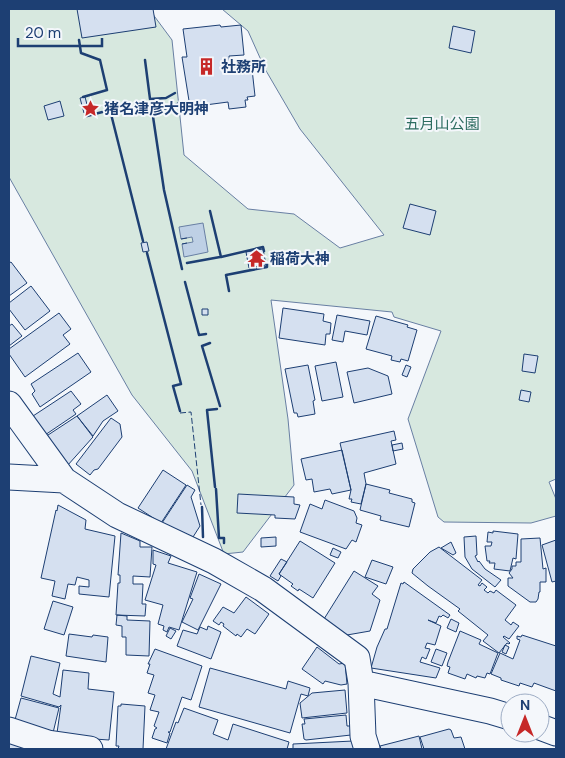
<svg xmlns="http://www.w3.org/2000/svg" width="565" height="758" font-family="'DM Sans','Noto Sans JP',sans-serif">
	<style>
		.green { fill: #d7e8df; stroke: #687fa3 }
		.water { fill: #bed0e5; stroke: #687fa3 }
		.building { fill: #d5e0f0; stroke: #1d3f73 }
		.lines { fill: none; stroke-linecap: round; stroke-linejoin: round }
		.minor-casing { stroke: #1d3f73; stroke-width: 27 }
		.minor { stroke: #f4f7fb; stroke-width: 25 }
		.fence { stroke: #1d3f73; stroke-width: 1; stroke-dasharray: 6 2.5; stroke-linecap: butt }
		.wall { stroke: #1d3f73; stroke-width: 2.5 }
		.labels { text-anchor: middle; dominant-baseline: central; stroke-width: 4; stroke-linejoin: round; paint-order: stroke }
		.poi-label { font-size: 15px; font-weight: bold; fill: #1d3f73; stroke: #f4f7fb; text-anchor: start }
		.park-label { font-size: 15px; fill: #2c6c60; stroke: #f4f7fb }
	</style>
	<rect width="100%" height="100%" fill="#f4f7fb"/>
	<!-- green -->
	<path class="green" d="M 9,9 L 149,9 L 172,40 L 184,155 L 248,209 L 294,214 L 340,248 L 384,235 L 300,129 L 265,69 L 248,31 L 222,9 L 556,9 L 556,479 L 549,482 L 556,499 L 556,516 L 531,523 L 444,522 L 438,517 L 408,419 L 441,331 L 394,317 L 392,312 L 271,300 L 288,419 L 294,485 L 243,552 L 224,554 L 192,471 L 132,395 L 9,177 Z"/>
	<!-- water -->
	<path class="water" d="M 203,223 L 208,252 L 184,257 L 182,244 L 193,242 L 192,237 L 181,239 L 179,227 Z"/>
	<!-- building -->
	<path class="building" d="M 77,9 L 153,9 L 156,27 L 82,38 Z
		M 220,25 L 221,27 L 241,25 L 244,55 L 229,56 L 230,68 L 244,67 L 244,69 L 252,69 L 255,96 L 247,97 L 248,100 L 245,100 L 246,107 L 229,109 L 228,102 L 190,107 L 182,57 L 187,57 L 183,29 Z
		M 453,26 L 475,31 L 471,53 L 449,48 Z
		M 85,97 L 89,112 L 84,113 L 80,98 Z
		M 60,101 L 64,116 L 48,120 L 44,106 Z
		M 410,204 L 436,211 L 430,235 L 403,228 Z
		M 147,242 L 149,251 L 143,252 L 141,243 Z
		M 263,249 L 266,265 L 249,268 L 246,252 Z
		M 11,262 L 27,283 L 9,296 L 9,263 Z
		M 31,286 L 50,311 L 25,330 L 9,309 L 9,303 Z
		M 283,308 L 324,314 L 323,321 L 331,323 L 330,334 L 326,334 L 325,345 L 279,338 Z
		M 202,309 L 208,309 L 208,315 L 202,315 Z
		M 59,313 L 71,329 L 63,335 L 70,344 L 25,377 L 9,354 L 9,349 Z
		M 337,315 L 370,321 L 367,335 L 345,331 L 343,342 L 332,340 Z
		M 376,316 L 408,325 L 407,327 L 417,330 L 408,361 L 401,359 L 400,362 L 391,360 L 392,356 L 366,349 Z
		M 12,324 L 22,336 L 9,346 L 9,326 Z
		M 78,353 L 91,372 L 40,407 L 32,394 L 35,391 L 31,384 Z
		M 524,354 L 538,356 L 535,373 L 522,371 Z
		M 336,362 L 343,397 L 322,401 L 315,366 Z
		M 308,365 L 315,400 L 313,401 L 315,414 L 298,417 L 297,413 L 294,413 L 285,369 Z
		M 406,365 L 411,367 L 407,377 L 402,375 Z
		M 368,368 L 388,376 L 392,394 L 354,403 L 347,372 Z
		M 521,390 L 531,392 L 529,402 L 519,400 Z
		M 71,391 L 81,404 L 73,410 L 76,414 L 45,435 L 33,416 Z
		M 107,395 L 118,411 L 103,421 L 93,436 L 77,416 Z
		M 77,416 L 93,437 L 67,466 L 45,437 Z
		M 111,418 L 120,424 L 122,437 L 98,469 L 94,470 L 90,475 L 76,464 Z
		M 394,431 L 396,440 L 391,441 L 396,464 L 364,473 L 366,484 L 361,504 L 351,502 L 352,499 L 349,499 L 351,490 L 340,443 Z
		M 402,443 L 403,449 L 393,451 L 392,445 Z
		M 342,450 L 351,490 L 332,494 L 330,489 L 314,492 L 312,479 L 306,480 L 301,459 Z
		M 163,470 L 186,485 L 161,523 L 138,508 Z
		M 366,484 L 390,490 L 389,493 L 412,499 L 412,502 L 415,503 L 409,527 L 380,520 L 381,516 L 360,510 Z
		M 187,485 L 195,490 L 191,497 L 200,526 L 193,537 L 162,523 Z
		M 238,494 L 294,497 L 294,504 L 300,505 L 295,519 L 275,518 L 275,515 L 237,513 Z
		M 325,500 L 354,511 L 357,518 L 356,523 L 362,525 L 356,542 L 352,540 L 346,549 L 300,532 L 310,504 L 322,509 Z
		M 58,505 L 86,520 L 85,529 L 115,536 L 109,597 L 79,594 L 79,586 L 89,587 L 89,580 L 77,577 L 75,585 L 68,584 L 65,599 L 52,596 L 55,581 L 41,578 L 56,510 L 57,511 Z
		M 493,531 L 518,534 L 516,559 L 513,558 L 510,571 L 494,569 L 495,563 L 489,563 L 490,561 L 487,561 L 485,546 L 491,546 L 492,542 L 487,542 L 488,532 L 493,533 Z
		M 121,533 L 140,541 L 140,547 L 152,547 L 150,577 L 133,576 L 133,584 L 143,584 L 142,604 L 146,604 L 145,616 L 116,615 L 118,583 L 120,583 L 120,575 L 118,575 Z
		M 476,536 L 477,555 L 475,556 L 478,562 L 479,561 L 485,569 L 501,580 L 495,587 L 472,569 L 465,557 L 464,537 Z
		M 276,537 L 276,546 L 261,547 L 261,538 Z
		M 540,538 L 543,569 L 546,568 L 546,582 L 540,582 L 540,592 L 539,592 L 538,599 L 536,602 L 530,602 L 508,586 L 508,578 L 513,578 L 509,573 L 512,569 L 512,566 L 516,566 L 516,562 L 521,562 L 521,539 Z
		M 556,540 L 556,581 L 552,582 L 542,545 Z
		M 300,541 L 335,563 L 313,598 L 299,589 L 298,591 L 291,586 L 293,584 L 279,574 Z
		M 451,542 L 456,553 L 453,555 L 441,548 Z
		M 439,547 L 482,580 L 478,585 L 480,586 L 482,583 L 487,587 L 484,590 L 488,593 L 490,591 L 494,593 L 496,590 L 516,605 L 505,620 L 511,625 L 513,622 L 519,626 L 509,639 L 504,636 L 503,637 L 510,643 L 509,644 L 507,643 L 499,653 L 483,641 L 488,635 L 458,611 L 460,609 L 428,586 L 412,573 L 413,569 L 430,552 Z
		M 333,548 L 341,552 L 338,558 L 330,555 Z
		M 153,550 L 171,556 L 168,563 L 197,572 L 179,630 L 169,627 L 167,632 L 163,630 L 164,626 L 158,624 L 163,605 L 145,600 L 156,565 L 153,564 Z
		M 281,559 L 287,562 L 279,574 L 281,576 L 278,581 L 270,576 Z
		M 372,560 L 393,567 L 386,584 L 365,577 Z
		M 354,571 L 378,586 L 372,594 L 380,600 L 370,631 L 347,635 L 324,619 Z
		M 199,574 L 221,584 L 198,630 L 182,622 L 193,599 L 190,598 Z
		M 404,582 L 450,615 L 448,618 L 443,615 L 441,617 L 439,616 L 436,623 L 428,620 L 441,626 L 435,645 L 427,643 L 425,648 L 430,649 L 426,659 L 422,657 L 420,662 L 440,668 L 436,678 L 371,668 L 377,647 L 385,629 L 387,629 L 401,583 L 403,584 Z
		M 246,597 L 269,614 L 255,634 L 247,629 L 241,637 L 237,634 L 236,636 L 223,626 L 224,624 L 221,622 L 219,625 L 213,621 L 223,607 L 234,613 Z
		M 53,601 L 73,607 L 64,635 L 44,629 Z
		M 117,615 L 127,616 L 127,620 L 150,621 L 149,656 L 126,655 L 126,637 L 122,637 L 122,626 L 116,625 Z
		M 451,619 L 459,623 L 456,632 L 447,628 Z
		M 208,626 L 221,632 L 211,659 L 177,646 L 183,630 L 197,634 L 200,627 L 207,630 Z
		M 170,628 L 176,631 L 171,639 L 166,636 Z
		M 460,631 L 481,640 L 479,644 L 498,653 L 490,674 L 487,673 L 485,678 L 477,676 L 476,678 L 467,674 L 465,679 L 448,673 L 450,667 L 447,666 L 448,662 Z
		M 69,634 L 92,637 L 93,635 L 108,637 L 106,662 L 66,656 Z
		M 522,635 L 556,646 L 556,691 L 534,683 L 532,687 L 520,683 L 519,686 L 501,680 L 501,678 L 491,674 L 500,653 L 513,659 L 520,640 L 517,639 L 517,636 L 521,637 Z
		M 505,645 L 509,647 L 506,654 L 502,652 Z
		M 317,647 L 339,664 L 345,663 L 347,684 L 341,685 L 325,681 L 323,684 L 302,669 Z
		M 155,649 L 202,666 L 191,700 L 182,697 L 170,732 L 168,732 L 170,733 L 167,743 L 152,738 L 155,729 L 157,728 L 154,726 L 159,712 L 150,710 L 155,695 L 148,693 L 154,675 L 147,673 L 150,664 L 148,664 Z
		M 436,649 L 447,653 L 442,666 L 431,662 Z
		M 31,656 L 60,663 L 53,694 L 60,697 L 63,670 L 89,673 L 88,689 L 114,692 L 109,740 L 80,738 L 57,733 L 61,705 L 59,707 L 21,696 Z
		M 210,668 L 286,689 L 288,681 L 310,688 L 308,696 L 301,694 L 290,733 L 199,707 Z
		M 345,690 L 347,713 L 302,718 L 300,703 L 312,693 Z
		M 21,698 L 59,708 L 52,737 L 13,727 Z
		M 121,704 L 145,706 L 143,749 L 118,749 L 119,746 L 116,746 L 118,706 L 121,706 Z
		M 184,708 L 218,720 L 213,734 L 228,740 L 233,724 L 289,742 L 287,749 L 166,749 L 176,722 L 178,723 Z
		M 346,715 L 347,726 L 351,726 L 351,735 L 306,740 L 304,739 L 302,724 L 305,724 L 304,719 Z
		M 449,729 L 451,730 L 454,738 L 461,737 L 465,749 L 424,749 L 420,737 Z
		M 9,736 L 44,749 L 9,749 Z
		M 419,736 L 422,749 L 381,749 L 380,746 Z
		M 353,741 L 354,749 L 293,749 L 293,744 Z"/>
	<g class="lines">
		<defs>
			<path id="minor" d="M 9,404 L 64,480 L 117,515 L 214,561 L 263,589 L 357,658 L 361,683 L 490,711 L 510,717
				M 9,477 L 64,480
				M 361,683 L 363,736 L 367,749
				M 540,727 L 556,733
				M 9,730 L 48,743 L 90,749"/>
		</defs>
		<!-- minor casing -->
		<use href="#minor" class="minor-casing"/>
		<!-- minor -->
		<use href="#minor" class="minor"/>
		<!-- fence -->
		<path class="fence" d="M 181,239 L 187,238
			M 182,244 L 187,243
			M 180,413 L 191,412 L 201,505"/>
		<!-- wall -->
		<path class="wall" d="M 79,40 L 81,53 L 100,60 L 107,90 L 83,97
			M 145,60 L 150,99 L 166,98 L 175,93
			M 179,103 L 169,108 L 152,110 L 164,190 L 182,269
			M 86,113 L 87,116 L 110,110 L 143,241
			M 210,211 L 221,257 L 263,247 L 264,251
			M 147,253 L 181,384 L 173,386 L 180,411
			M 187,263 L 220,257
			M 185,282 L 199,335 L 206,334
			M 229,291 L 226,275 L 267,267 L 267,263
			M 210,343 L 202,346 L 220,406
			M 215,487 L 207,410 L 217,409
			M 216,489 L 219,538 L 224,538 L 224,543
			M 202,507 L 203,537"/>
	</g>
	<!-- icons -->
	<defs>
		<symbol id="building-bare" viewBox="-9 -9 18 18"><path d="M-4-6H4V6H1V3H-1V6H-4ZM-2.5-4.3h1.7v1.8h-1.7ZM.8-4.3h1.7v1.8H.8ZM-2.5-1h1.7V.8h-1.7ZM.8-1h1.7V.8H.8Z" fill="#c62828" stroke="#f4f7fb" stroke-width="2.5" paint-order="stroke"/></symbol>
		<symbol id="sight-bare" viewBox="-9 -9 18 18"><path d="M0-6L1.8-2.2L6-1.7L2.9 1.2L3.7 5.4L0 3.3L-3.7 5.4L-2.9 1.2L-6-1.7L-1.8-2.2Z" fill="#c62828" stroke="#f4f7fb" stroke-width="2.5" paint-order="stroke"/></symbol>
		<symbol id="temple-bare" viewBox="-9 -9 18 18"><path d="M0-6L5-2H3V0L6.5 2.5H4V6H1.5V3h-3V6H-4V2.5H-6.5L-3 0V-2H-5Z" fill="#c62828" stroke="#f4f7fb" stroke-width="2.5" paint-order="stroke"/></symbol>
	</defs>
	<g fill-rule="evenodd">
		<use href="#building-bare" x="194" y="54" width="25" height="25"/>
		<use href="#sight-bare" x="78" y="96" width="25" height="25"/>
		<use href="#temple-bare" x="244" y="246" width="25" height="25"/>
	</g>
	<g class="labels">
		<!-- poi labels -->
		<g class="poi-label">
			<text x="221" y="67">社務所</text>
			<text x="104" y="109">猪名津彦大明神</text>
			<text x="270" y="259">稲荷大神</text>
		</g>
		<!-- park labels -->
		<g class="park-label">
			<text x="442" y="124">五月山公園</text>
		</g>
	</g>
	<!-- border -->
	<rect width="565" height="758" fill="none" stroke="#1d3f73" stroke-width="20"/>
	<!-- north arrow -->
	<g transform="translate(525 718)"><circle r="24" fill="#f4f7fb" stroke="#9eadc5"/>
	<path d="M0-4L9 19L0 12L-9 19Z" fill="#c62828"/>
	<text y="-8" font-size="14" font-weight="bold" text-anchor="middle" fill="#1d3f73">N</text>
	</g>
	<!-- scale -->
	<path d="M18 38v8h84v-8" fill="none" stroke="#1d3f73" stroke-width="2.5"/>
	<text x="25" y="38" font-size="15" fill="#1d3f73" stroke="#f4f7fb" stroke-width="4" paint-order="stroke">20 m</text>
</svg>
